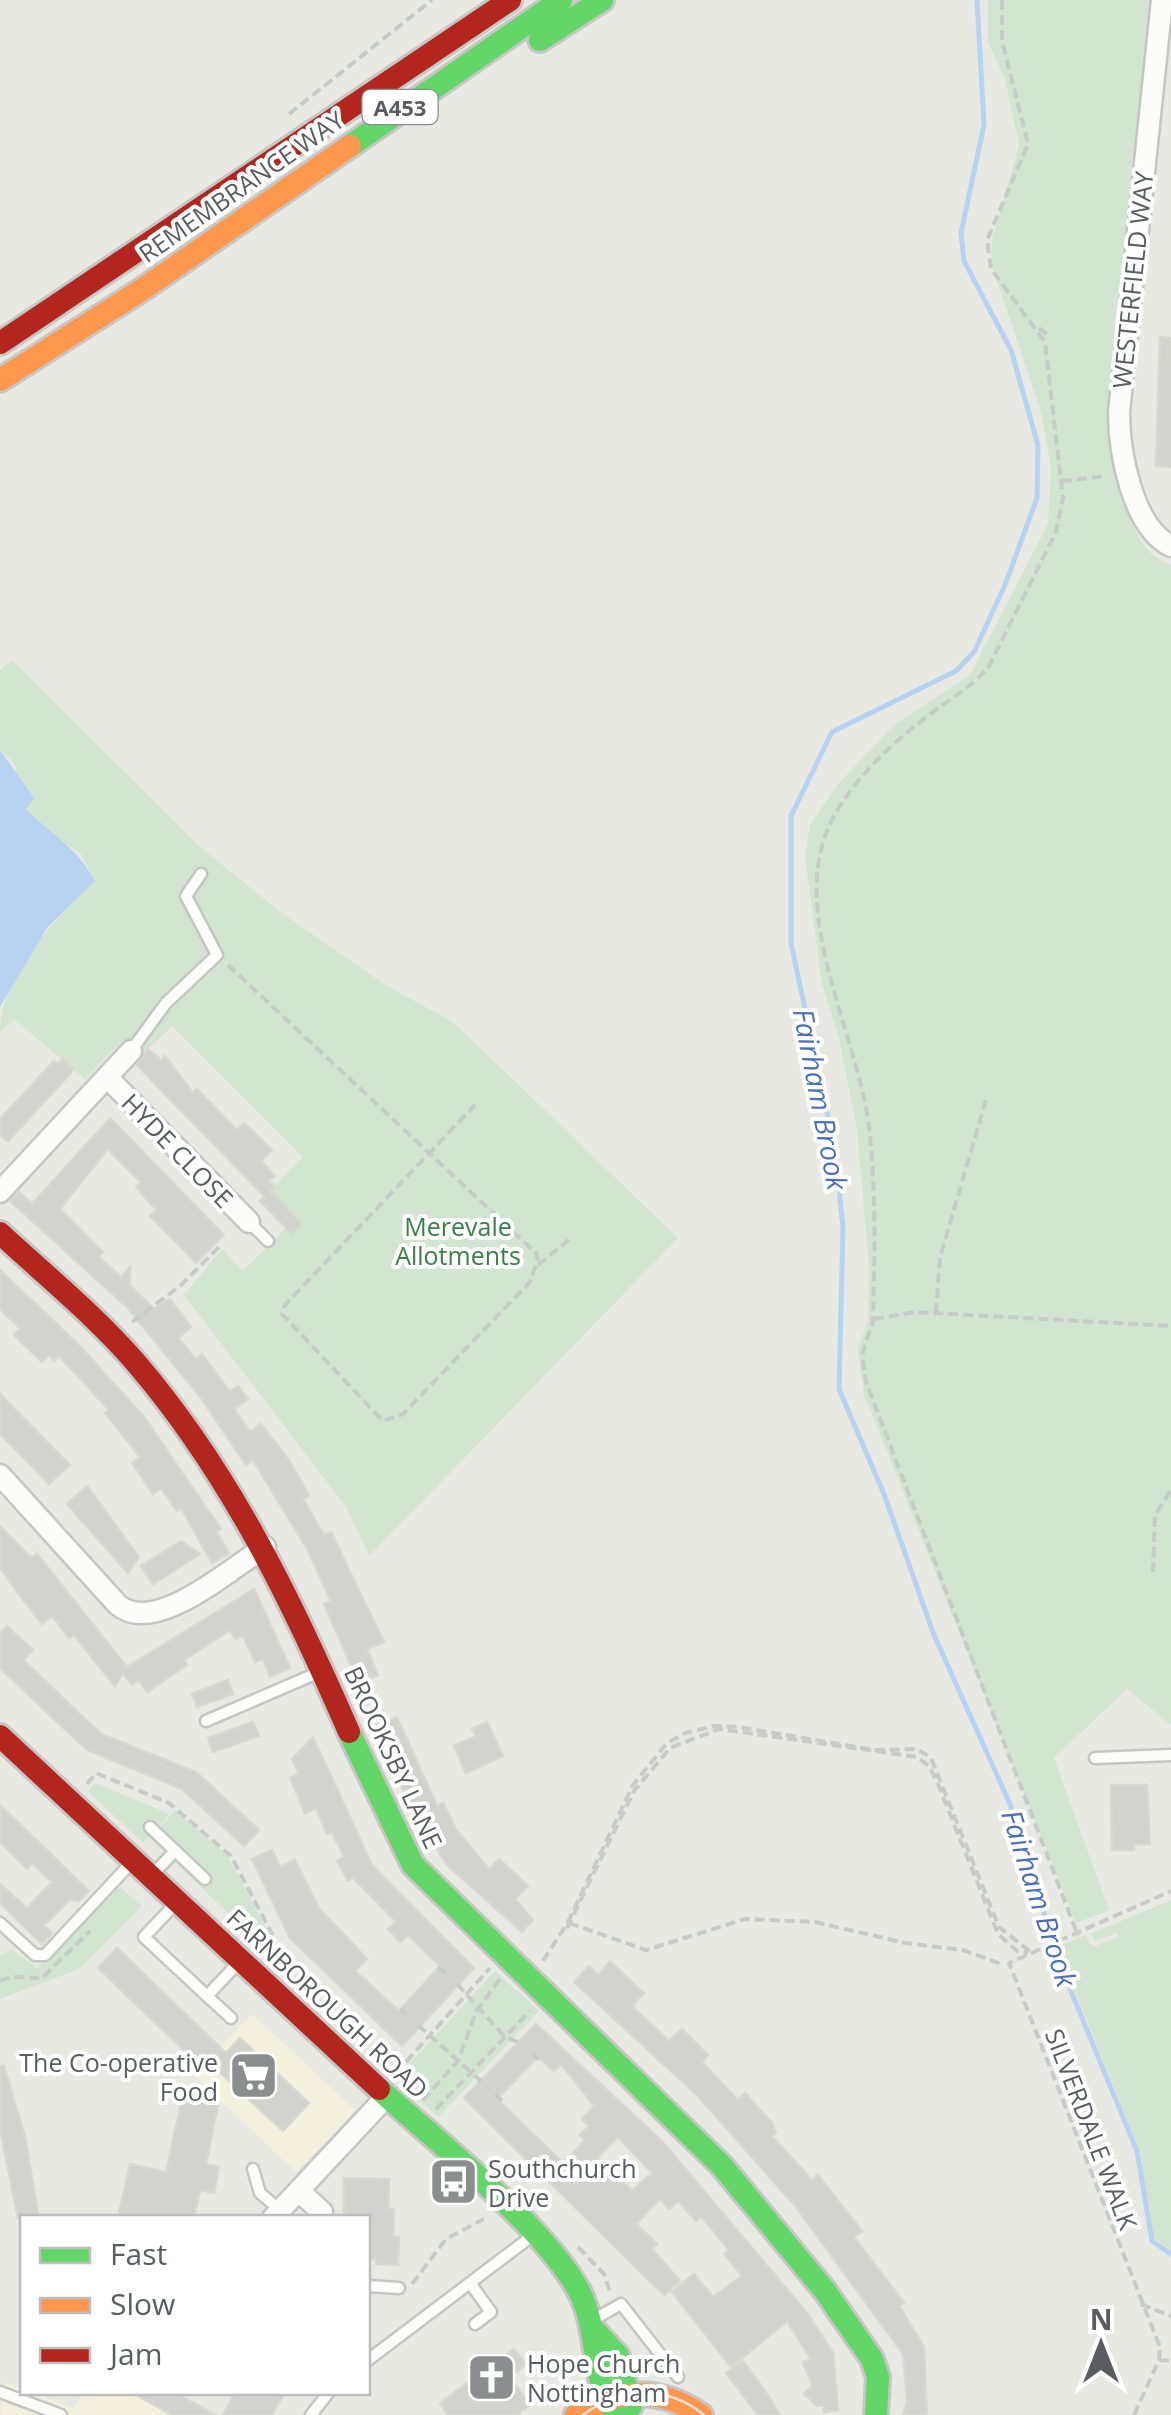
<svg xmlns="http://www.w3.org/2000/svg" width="1171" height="2415" font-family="'Open Sans',sans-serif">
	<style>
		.commercial { fill: #f3f1dc }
		.green { fill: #d1e5d1 }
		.water { fill: #b8d2f2 }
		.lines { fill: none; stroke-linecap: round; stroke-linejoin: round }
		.stream { stroke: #b8d2f2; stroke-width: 5 }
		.building { fill: #d2d2ce; stroke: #d8d8d2; stroke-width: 2.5; fill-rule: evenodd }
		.lane-casing { stroke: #c5c6c4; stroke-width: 15 }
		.street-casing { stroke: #c5c6c4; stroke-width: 25 }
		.fast-casing { stroke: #c6c6c5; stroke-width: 28 }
		.slow-casing { stroke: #c6c6c5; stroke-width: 28 }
		.jam-casing { stroke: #c6c6c5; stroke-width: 28 }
		.path { stroke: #c7cbc9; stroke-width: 4; stroke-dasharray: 10 5; stroke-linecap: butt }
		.lane { stroke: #fcfcfb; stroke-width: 10 }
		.street { stroke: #fcfcfb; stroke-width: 20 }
		.fast { stroke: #63d668; stroke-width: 22 }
		.slow { stroke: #ff974d; stroke-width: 22 }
		.jam { stroke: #b3261e; stroke-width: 22 }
		.tram { stroke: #e1e2e1; stroke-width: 2.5 }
		.labels { text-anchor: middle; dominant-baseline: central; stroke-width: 8; stroke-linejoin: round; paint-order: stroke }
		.shield { fill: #fff; stroke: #8b8d90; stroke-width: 2.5 }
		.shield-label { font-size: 22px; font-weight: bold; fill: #595c61 }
		.street-label { font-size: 25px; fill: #595c61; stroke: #fff }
		.park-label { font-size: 25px; fill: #398046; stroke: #fff }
		.poi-label { font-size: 25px; fill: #595c61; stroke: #fff; text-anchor: start }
		.water-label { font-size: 28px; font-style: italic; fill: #4870ba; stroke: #fff }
	</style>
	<rect width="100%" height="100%" fill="#e9e9e3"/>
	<!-- commercial -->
	<path class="commercial" d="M 252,2014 L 355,2110 L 296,2172 L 193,2075 Z
		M 4,2383 L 74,2408 L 84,2393 L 163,2393 L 203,2415 L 1,2415 Z"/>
	<!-- green -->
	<path class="green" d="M 988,0 L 1154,0 L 1118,475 C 1127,509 1134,553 1171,565 L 1171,1725 L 1127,1689 L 1054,1758 L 1109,1910 L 1076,1923 L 864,1395 L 858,1349 L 868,1320 L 869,1266 L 857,1129 L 838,1035 L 822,984 L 805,857 L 810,825 L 837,785 L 894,725 L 970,675 L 1048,524 L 1051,467 L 1040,408 L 991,263 L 992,241 L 1019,145 L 1005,79 L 988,42 Z
		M 12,660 L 198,845 L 279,911 L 387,986 L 453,1022 L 678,1238 L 369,1556 L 347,1508 L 184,1295 L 222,1249 L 243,1271 L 286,1228 L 293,1234 L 302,1225 L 270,1191 L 303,1157 L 172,1026 L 138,1059 L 122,1041 L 85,1079 L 14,1019 L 0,1032 C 0,975 55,920 95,881 L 81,854 L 45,830 L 25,808 L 14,763 L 0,750 L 0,670 Z
		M 95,1783 L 165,1812 L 169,1815 L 143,1843 L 88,1791 Z
		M 175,1810 L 227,1855 L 268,1932 L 259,1942 L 150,1839 Z
		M 115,1883 L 142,1906 L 79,1969 L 0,1999 L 0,1955 L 12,1950 L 37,1968 Z
		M 1171,1900 L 1171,2250 L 1155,2239 L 1151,2229 L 1140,2151 L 1057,1947 L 1085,1935 L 1093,1947 L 1118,1937 L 1117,1933 L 1094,1941 L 1091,1934 Z
		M 495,1971 L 539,2011 L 438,2117 L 396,2078 Z"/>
	<!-- water -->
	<path class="water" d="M 0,750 L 34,798 L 26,809 C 51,835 79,849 95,881 L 47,928 L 0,1007 Z"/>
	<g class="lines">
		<!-- stream -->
		<path class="stream" d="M 977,0 L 984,125 L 961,233 L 964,261 L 1011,350 L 1038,445 L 1037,498 L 1005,585 L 974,652 L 956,671 L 832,732 L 791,816 L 791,943 L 835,1150 L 843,1228 L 839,1389 L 884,1494 L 934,1635 L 1010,1804 L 1061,1967 L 1137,2151 L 1152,2241 L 1171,2254"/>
	</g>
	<!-- building -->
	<path class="building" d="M 1160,337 L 1171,338 L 1171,467 L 1156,466 Z
		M 148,1049 L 161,1060 L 165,1056 L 193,1093 L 197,1089 L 237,1130 L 244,1123 L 272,1150 L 261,1161 L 275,1176 L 269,1181 L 275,1187 L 270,1191 L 302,1224 L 292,1234 L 260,1201 L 265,1197 L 137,1065 Z
		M 63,1059 L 73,1069 L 69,1075 L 8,1141 L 0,1135 L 0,1119 L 54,1061 L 58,1064 Z
		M 110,1118 L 224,1235 L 196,1263 L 150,1216 L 156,1210 L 136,1187 L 141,1182 L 108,1149 L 60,1209 L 103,1252 L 99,1257 L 121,1277 L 130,1267 L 130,1286 L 154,1309 L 170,1299 L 191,1327 L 178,1338 L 196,1359 L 202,1354 L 230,1392 L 238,1386 L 248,1399 L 234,1409 L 250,1432 L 261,1424 L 289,1460 L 309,1495 L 303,1499 L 324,1535 L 331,1532 L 367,1607 L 384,1642 L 367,1649 L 378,1675 L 361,1682 L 355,1675 L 324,1604 L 331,1601 L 306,1547 L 253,1460 L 246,1465 L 201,1398 L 127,1307 L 10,1201 L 19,1192 L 32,1204 Z
		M 0,1270 L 80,1346 L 144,1417 L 221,1529 L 216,1532 L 229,1553 L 212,1563 L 181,1508 L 177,1511 L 161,1488 L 153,1494 L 132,1463 L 140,1457 L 105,1413 L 109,1410 L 59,1356 L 54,1361 L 49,1355 L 42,1362 L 14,1335 L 20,1328 L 0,1309 Z
		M 0,1394 L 70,1465 L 49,1484 L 0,1434 Z
		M 87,1486 L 139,1557 L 128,1573 L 67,1504 Z
		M 0,1526 L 31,1558 L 37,1554 L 127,1667 L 254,1589 L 290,1668 L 270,1677 L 263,1659 L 255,1662 L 243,1636 L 235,1639 L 230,1630 L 184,1660 L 187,1665 L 147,1692 L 139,1680 L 132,1685 L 123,1673 L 115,1686 L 74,1635 L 69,1638 L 52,1616 L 42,1624 L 18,1593 L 0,1567 Z
		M 181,1541 L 200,1554 L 153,1584 L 141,1566 Z
		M 7,1626 L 33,1650 L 23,1660 L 101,1734 L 196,1772 L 259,1830 L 244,1846 L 182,1789 L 87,1750 L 0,1668 L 0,1633 Z
		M 228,1680 L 233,1694 L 197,1707 L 192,1694 Z
		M 397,1717 L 437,1806 L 443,1803 L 456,1829 L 489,1869 L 499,1859 L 528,1886 L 515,1899 L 533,1920 L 522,1932 L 447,1865 L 409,1806 L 377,1725 Z
		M 253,1722 L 259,1736 L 213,1752 L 208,1738 Z
		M 487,1722 L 503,1756 L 466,1773 L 454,1746 L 476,1736 L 472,1729 Z
		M 313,1737 L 372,1865 L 474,1968 L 402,2046 L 290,1938 L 252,1859 L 272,1850 L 280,1867 L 295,1860 L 319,1908 L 367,1959 L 355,1971 L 399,2011 L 440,1966 L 408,1935 L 400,1942 L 388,1929 L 396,1922 L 353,1878 L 348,1881 L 337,1861 L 344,1857 L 332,1832 L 327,1834 L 316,1808 L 305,1813 L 290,1778 L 299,1774 L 292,1759 Z
		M 1111,1785 L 1147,1785 L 1150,1844 L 1134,1844 L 1134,1850 L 1112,1850 Z
		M 0,1805 L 89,1891 L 79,1901 L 70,1899 L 44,1925 L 52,1933 L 42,1944 L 0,1903 L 0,1884 L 27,1908 L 52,1882 L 32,1863 L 27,1869 L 0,1842 Z
		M 117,1948 L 226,2053 L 240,2038 L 309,2103 L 283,2131 L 200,2054 L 194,2060 L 98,1968 Z
		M 610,1962 L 644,1993 L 632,2006 L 669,2041 L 682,2029 L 708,2055 L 702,2062 L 738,2100 L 745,2093 L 772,2123 L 776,2133 L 772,2136 L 812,2180 L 818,2175 L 862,2231 L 854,2237 L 904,2303 L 899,2306 L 924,2347 L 927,2415 L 903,2415 L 907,2401 L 903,2354 L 796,2207 L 697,2095 L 574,1982 L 589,1966 L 598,1975 Z
		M 536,2024 L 662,2141 L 808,2314 L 833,2353 L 838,2410 L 824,2412 L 823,2405 L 817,2406 L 804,2394 L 812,2385 L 803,2362 L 811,2359 L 787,2321 L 731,2367 L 672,2292 L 694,2274 L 713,2297 L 742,2276 L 724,2254 L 729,2250 L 701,2216 L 696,2221 L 678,2201 L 669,2209 L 660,2199 L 636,2224 L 657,2244 L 652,2249 L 680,2281 L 664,2295 L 464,2098 ZM 538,2057 L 554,2071 L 561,2064 L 594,2106 L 582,2119 L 589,2126 L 580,2135 L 585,2140 L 563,2163 L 497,2099 ZM 618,2137 L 652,2173 L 632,2191 L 597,2158 Z
		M 0,2066 L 4,2066 L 25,2137 L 39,2218 L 18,2218 L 0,2129 Z
		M 182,2099 L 218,2104 L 206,2164 L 219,2167 L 214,2193 L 200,2190 L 194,2218 L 118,2218 L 130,2164 L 166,2172 Z
		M 344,2178 L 389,2179 L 388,2209 L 394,2209 L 393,2237 L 399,2237 L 398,2265 L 376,2264 L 376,2259 L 368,2259 L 368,2218 L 344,2218 Z
		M 514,2349 L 526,2364 L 510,2377 L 530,2405 L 517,2415 L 448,2415 L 440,2403 Z
		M 743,2361 L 766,2392 L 780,2415 L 758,2415 L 726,2373 Z
		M 131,2392 L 174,2392 L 215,2415 L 172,2415 Z
		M 235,2392 L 285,2392 L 272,2415 L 223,2415 Z"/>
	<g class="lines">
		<defs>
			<path id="lane" d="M 131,1051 L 166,1003 L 217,955 L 186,896 L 201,874
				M 249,1222 L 268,1241
				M 206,1721 L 322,1671
				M 1095,1758 L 1171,1755
				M 150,1827 L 205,1879
				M 151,1876 L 175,1851
				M 177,1902 L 144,1937 L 207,1996 L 240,1961
				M 0,1923 L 35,1955 L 45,1955 L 131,1863
				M 207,1996 L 231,2018
				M 253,2169 L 260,2193 L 280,2210
				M 470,2283 L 491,2312 L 475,2324
				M 368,2286 L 399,2288
				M 591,2321 L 621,2304 L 678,2377
				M 368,2360 L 532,2236
				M 0,2392 L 61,2415
				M 311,2415 L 329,2392"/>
			<path id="street" d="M 1162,0 L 1119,412 C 1119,451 1132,527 1171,546
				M 107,1077 L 249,1222
				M 0,1192 L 131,1051
				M 0,1475 L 118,1605 C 155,1636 230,1569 265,1547
				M 299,2191 L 322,2212
				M 273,2218 L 387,2096"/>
			<path id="fast" d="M 540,40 L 602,0
				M 350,146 L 561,0
				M 349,1732 L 413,1865 L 722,2166 L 825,2291 L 872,2359 L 878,2377 L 876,2415
				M 379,2089 C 436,2141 544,2226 579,2291 C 600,2331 590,2378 616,2415
				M 594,2330 L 618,2356 L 631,2406"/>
			<path id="slow" d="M 0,380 L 143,289 L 350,146
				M 576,2415 C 620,2389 658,2386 701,2415"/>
			<path id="jam" d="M 0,343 L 510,0
				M 0,1233 C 46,1276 96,1316 137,1364 C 230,1473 292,1601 349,1732
				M 0,1736 L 379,2089"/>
		</defs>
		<!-- lane casing -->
		<use href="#lane" class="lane-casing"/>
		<!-- street casing -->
		<use href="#street" class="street-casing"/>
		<!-- fast casing -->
		<use href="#fast" class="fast-casing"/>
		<!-- slow casing -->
		<use href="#slow" class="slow-casing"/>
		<!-- jam casing -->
		<use href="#jam" class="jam-casing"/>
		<!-- path -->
		<path class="path" d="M 1002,0 L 1002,41 L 1028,144 L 987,240 L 991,269 L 1045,342 L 1063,498 L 1056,532 L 989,666 C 974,685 956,695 937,709 C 899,737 855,776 833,818 C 785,909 857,1031 869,1127 C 876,1189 875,1254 873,1316 C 873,1328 865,1340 863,1352 C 862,1361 865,1373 866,1382 L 1078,1936
			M 289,114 L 432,0
			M 1039,328 L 1048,335
			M 1062,481 L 1107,476
			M 228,965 L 536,1253 L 538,1259 L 530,1282 L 403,1414 L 383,1421 L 282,1314 L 285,1305 L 475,1105
			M 538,1265 L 570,1239
			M 936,1313 L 940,1257 L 986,1100
			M 874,1319 L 916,1312 L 1171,1326
			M 132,1322 L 180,1286 L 222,1244
			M 1153,1572 L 1155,1515 L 1171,1490
			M 87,1784 L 96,1773 L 169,1803 L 231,1856 L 272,1934 L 260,1947
			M 569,1923 L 646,1950 L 745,1919 L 815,1922 L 905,1943 L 963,1950 L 1004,1965
			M 567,1928 L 634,1791 L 670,1748 L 719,1729 L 917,1757 L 929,1766 L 938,1784 L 998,1934 L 1017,1951 L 1028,1953
			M 543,1961 L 568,1922 L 633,1785 L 666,1744 L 685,1733 L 715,1726 L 739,1727 L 875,1750 L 917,1749 L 931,1758 L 999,1927 L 1033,1954
			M 438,1967 L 445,1973
			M 0,1981 L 11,1977 L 42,1978 L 90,1931
			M 457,1984 L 504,2036 L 520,2043
			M 400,2009 L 406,2014
			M 418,2025 L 482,2082
			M 533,2054 L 538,2060
			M 396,2073 L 490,1968
			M 495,2094 L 502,2101
			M 423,2100 L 458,2061 L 477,2010 L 500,1979
			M 436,2109 L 530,2011
			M 578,2247 L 604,2274 L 611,2295
			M 412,2284 L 446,2239 L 484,2219
			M 1141,2304 L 1171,2316
			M 1159,2360 L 1171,2361
			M 1134,2415 L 1159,2360 L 1160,2347 L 1009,1963 L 1171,1891"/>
		<!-- lane -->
		<use href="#lane" class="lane"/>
		<!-- street -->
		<use href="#street" class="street"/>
		<!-- fast -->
		<use href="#fast" class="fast"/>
		<!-- slow -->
		<use href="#slow" class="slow"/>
		<!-- jam -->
		<use href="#jam" class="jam"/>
		<!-- tram -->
		<path class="tram" d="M 583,2415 C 621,2386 667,2385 704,2415"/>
	</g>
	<!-- icons -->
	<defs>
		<symbol id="supermarket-square" viewBox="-11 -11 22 22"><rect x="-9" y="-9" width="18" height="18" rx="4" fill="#8b8d8e" stroke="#fff"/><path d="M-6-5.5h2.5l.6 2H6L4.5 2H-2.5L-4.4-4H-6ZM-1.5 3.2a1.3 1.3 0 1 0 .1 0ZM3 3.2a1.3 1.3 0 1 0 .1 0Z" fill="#fff"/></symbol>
		<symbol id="bus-square" viewBox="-11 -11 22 22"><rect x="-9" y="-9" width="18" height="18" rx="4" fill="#8b8d8e" stroke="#fff"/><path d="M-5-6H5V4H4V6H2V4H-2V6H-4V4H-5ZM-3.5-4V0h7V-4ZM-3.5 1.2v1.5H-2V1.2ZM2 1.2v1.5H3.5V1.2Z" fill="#fff"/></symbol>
		<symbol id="church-square" viewBox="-11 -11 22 22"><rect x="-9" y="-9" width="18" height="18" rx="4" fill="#8b8d8e" stroke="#fff"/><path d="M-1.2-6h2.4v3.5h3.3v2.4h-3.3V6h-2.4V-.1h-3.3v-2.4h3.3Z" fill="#fff"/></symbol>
	</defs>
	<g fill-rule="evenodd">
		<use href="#supermarket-square" x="226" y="2048" width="55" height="55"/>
		<use href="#bus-square" x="426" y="2154" width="55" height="55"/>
		<use href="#church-square" x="464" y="2350" width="55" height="55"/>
	</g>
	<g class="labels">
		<!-- shield labels -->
		<rect class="shield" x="362.5" y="90" width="75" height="34" rx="8"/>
		<g class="shield-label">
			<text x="400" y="107">A453</text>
		</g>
		<!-- street labels -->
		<g class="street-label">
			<text transform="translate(241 186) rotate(-35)">REMEMBRANCE WAY</text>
			<text transform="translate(1132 280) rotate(-84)">WESTERFIELD WAY</text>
			<text transform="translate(178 1150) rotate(46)">HYDE CLOSE</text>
			<text transform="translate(394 1757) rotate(65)">BROOKSBY LANE</text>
			<text transform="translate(328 2003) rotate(43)">FARNBOROUGH ROAD</text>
			<text transform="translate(1092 2129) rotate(69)">SILVERDALE WALK</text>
		</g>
		<!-- park labels -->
		<g class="park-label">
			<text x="458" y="1226">Merevale<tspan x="458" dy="29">Allotments</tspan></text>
		</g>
		<!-- poi labels -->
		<g class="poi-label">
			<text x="218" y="2062" text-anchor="end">The Co-operative<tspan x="218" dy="29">Food</tspan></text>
			<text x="488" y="2168">Southchurch<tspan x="488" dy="29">Drive</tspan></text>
			<text x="527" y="2363">Hope Church<tspan x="527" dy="29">Nottingham</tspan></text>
		</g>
		<!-- water labels -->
		<g class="water-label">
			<text transform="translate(821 1099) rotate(79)">Fairham Brook</text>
			<text transform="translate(1040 1898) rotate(72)">Fairham Brook</text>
		</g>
	</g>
	<!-- legend -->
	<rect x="20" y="2215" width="350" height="180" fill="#ffffff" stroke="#bdbec0" stroke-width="2.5"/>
	<rect x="40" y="2248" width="50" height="15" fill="#63d668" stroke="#bdbec0" stroke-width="2.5"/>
	<text x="110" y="2265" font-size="30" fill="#595c61">Fast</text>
	<rect x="40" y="2298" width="50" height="15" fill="#ff974d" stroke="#bdbec0" stroke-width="2.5"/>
	<text x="110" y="2315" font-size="30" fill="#595c61">Slow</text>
	<rect x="40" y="2348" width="50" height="15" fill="#b3261e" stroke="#bdbec0" stroke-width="2.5"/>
	<text x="110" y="2365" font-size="30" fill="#595c61">Jam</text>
	<!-- north arrow -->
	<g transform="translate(1101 2345)" stroke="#ffffff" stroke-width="8" paint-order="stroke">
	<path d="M0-8L18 38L0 25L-18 38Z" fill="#595c61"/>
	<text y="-15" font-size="28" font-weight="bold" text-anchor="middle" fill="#595c61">N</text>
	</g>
</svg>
